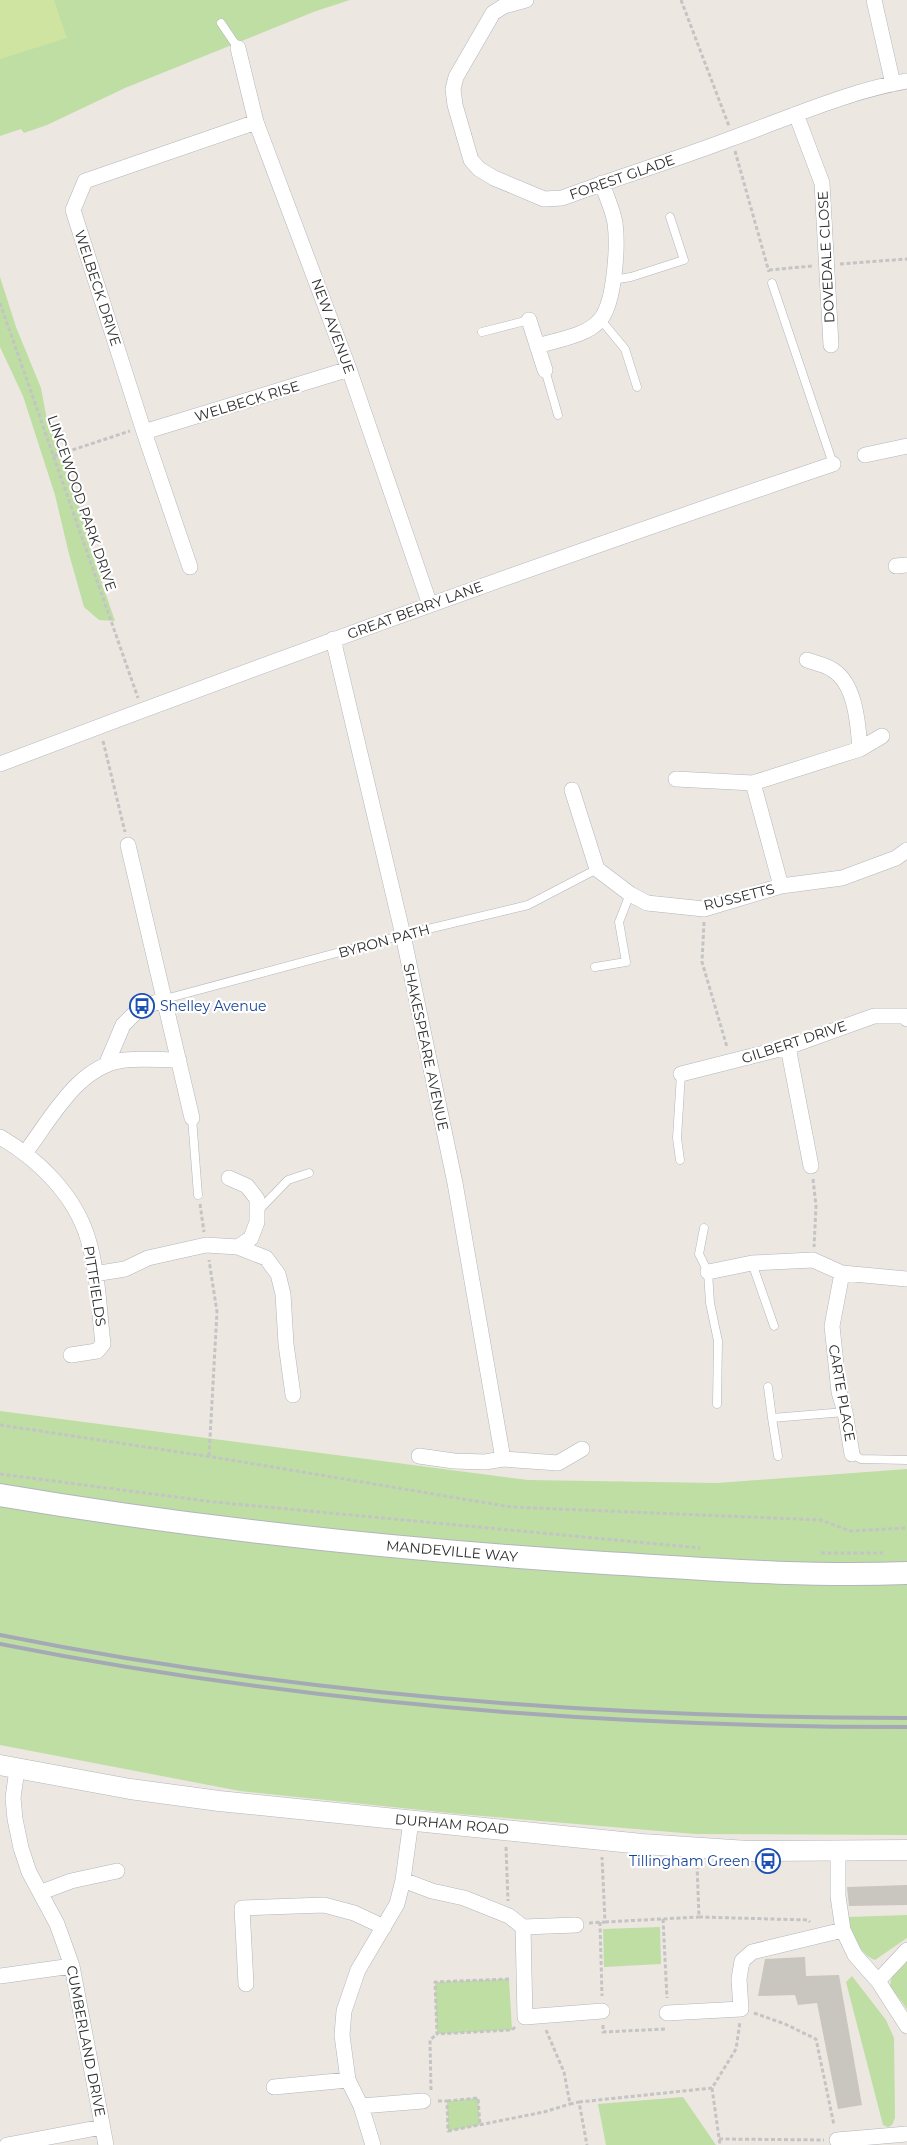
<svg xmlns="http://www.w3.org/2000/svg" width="907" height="2145" font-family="Montserrat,sans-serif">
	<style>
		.green { fill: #bedea4 }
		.pitch { fill: #cfe4a1 }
		.building { fill: #c9c5bf }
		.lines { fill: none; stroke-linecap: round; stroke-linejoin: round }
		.service-casing { stroke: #b2b5bc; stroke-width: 9 }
		.minor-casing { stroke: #b2b5bc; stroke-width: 16 }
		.tertiary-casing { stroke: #b2b5bc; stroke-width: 21 }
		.secondary-casing { stroke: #b2b5bc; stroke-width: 24 }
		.path { stroke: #c4c4c4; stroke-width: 3; stroke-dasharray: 4 2.5; stroke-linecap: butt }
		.service { stroke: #fff; stroke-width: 8 }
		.minor { stroke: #fff; stroke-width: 15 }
		.tertiary { stroke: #fff; stroke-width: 20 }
		.secondary { stroke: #fff; stroke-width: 22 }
		.rail { stroke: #a4a9b5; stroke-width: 4 }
		.labels { text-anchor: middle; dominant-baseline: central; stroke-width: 4.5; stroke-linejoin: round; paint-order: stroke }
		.street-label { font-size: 14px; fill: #2d2d2d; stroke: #fff }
		.transit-label { font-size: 14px; fill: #164399; stroke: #fff; text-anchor: start }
	</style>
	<rect width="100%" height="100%" fill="#ede7e1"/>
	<!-- green -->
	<path class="green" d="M 0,0 L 350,0 L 316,11 L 125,88 L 47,125 L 24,133 L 21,129 L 0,136 Z
		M 0,277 L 16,327 L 41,388 L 47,420 L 81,511 L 88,542 L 115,621 L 99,620 L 84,607 L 69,554 L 55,495 L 23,396 L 0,347 Z
		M 0,1411 L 528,1480 L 717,1483 L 907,1469 L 907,1835 L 695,1834 L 459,1814 L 240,1791 L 0,1745 Z
		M 907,1915 L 907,1938 L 875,1960 C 859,1954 851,1933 848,1917 Z
		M 660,1927 L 661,1964 L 604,1967 L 603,1929 Z
		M 907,1959 L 907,2009 L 890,1986 L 892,1975 Z
		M 852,1976 L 886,2020 L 894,2038 L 895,2118 L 892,2125 L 888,2127 L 883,2125 L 846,1982 Z
		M 509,1979 L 512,2030 L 437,2034 L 435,1982 Z
		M 683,2097 L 716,2145 L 606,2145 L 598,2104 Z
		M 478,2098 L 480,2125 L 448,2131 L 447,2101 Z"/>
	<!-- pitch -->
	<path class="pitch" d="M 0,0 L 54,0 L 67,38 L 0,59 Z"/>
	<!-- building -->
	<path class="building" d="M 907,1885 L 907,1905 L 849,1906 L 847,1887 Z
		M 805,1957 L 806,1976 L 839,1975 L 862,2105 L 838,2109 L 817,2003 L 798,2005 L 795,1995 L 758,1996 L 765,1959 Z"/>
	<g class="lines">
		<defs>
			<path id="service" d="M 221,23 L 238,48
				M 612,280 L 631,277 L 684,260 L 670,217
				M 772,283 L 833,464
				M 601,320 L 625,349 L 637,387
				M 482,332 L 529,320
				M 545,370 L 558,415
				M 595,967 L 626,962 L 619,922 L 630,894
				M 165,999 L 403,935 L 528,905 L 597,869
				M 192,1118 L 198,1195
				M 680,1160 L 677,1138 L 681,1074
				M 258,1211 L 288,1180 L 309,1173
				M 704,1228 L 699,1254 L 708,1272 L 710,1303 L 718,1341 L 717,1404
				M 752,1263 L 774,1326
				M 768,1387 L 772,1418 L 845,1412
				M 772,1418 L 778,1456
				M 852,1454 L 861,1459 L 907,1460"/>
			<path id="minor" d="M 526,0 L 504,6 L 493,13 L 456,77 L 453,89 L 455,105 L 471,160 L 479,169 L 494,178 L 544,199 L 562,198 C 618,177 675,160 730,139 C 789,118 845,92 907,81
				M 874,0 L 893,84
				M 238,48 L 256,122 L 349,369 L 430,605
				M 796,114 L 822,183 L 831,345
				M 529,320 L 545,370
				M 537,346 C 556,340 587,336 600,320 C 615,303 618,245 615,223 C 613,210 606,196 602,183
				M 144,432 L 349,369
				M 865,455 L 907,446
				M 896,566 L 907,565
				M 190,567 L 144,432 L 73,210 L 85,181 L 256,122
				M 333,639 L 403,935 L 455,1183 L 503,1459
				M 807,660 C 815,663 826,665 833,670 C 856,685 858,724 860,749
				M 0,764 C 276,659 553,559 833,464
				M 676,779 L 753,783 L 860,749 L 882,736
				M 753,783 L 781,886
				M 572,790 L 597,869 L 630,894 L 647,903 L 704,909 L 781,886 L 842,878 L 896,858 L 907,850
				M 128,845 L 192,1118
				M 788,1047 L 811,1166
				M 106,1065 L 123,1025 L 139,1009 L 165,999
				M 681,1074 L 788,1047 L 874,1016 L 905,1016 L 907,1019
				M 0,1137 C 38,1159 75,1195 88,1239 C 98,1272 99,1310 103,1344 L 97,1351 L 71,1355
				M 25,1153 C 51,1119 78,1065 125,1060 C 143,1058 162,1060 179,1060
				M 229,1178 L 247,1186 L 257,1199 L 257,1222 L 251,1238 L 238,1247
				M 708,1272 L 752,1263 L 813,1260 L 842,1273 L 907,1279
				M 842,1273 L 832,1326 L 839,1392 L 845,1412 L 852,1454
				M 94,1274 L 125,1269 L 148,1258 L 206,1245 L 238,1247 L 266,1258 L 278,1274 L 283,1294 L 286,1344 L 293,1395
				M 419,1456 L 454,1461 L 485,1462 L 503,1459 L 558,1463 L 582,1449
				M 17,1769 L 13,1798 L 15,1819 L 21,1848 L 29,1872 L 57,1924 L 72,1966 L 106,2145
				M 838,1852 L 838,1896 L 843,1930 L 855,1955 L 878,1981 L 907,2026
				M 403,1880 L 432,1891 L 464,1898 L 509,1916 L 523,1927 L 576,1925
				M 42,1892 L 71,1881 L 117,1871
				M 523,1927 L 525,2017 L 602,2011
				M 0,1976 L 72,1966
				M 878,1981 L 907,1950
				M 246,1984 L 242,1908 L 324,1905 L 354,1913 L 384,1927
				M 667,2013 L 741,2009 L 739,1979 L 742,1961 L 752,1952 L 843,1930
				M 274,2087 L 348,2080
				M 361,2106 L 423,2101
				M 837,2140 L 907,2134
				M 7,2145 L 102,2127
				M 373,2145 L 361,2106 L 348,2080 L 342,2035 L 344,2011 L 358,1970 L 397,1904 L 403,1880 L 411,1821"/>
			<path id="tertiary" d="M 0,1765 L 130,1789 L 219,1801 L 642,1844 L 748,1851 L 907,1850"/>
			<path id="secondary" d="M 0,1495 C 200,1529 403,1550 605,1563 C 706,1569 806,1577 907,1573"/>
		</defs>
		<!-- service casing -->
		<use href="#service" class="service-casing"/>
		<!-- minor casing -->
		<use href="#minor" class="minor-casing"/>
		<!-- tertiary casing -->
		<use href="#tertiary" class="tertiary-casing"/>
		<!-- secondary casing -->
		<use href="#secondary" class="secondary-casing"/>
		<!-- path -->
		<path class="path" d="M 681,0 L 729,126
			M 735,151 L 769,272
			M 840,264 L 907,259
			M 769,270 L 812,266
			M 0,303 L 138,698
			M 54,456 L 130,431
			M 103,741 L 125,832
			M 704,922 L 702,962 L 727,1047
			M 813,1179 L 816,1206 L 814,1247
			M 200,1204 L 204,1232
			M 0,1425 L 225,1459 L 511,1507 L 821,1520 L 850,1531 L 907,1528
			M 209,1456 L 217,1312 L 209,1260
			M 0,1474 L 214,1502 L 700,1548
			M 821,1553 L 883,1553
			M 506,1847 L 508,1901
			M 697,1865 L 699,1917 L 808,1920 L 810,1922
			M 663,1919 L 667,1998
			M 600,1922 L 602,1996
			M 605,1922 L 699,1917
			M 589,1923 L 605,1922 L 602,1857
			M 509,1979 L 435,1982 L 437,2034 L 512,2030 L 516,2026
			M 754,2013 L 785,2024 L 816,2039 L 834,2125
			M 603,2025 L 603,2032 L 665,2029
			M 546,2030 L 564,2072 L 570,2104 L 579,2102 L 587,2145
			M 712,2088 L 720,2145
			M 431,2090 L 430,2040 L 437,2034
			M 438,2101 L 447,2101 L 448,2131 L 544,2112 L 570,2104
			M 447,2101 L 478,2098 L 480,2125
			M 579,2102 L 712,2088 L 736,2049 L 740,2022
			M 719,2139 L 824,2140"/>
		<!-- service -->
		<use href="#service" class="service"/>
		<!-- minor -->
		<use href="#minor" class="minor"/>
		<!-- tertiary -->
		<use href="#tertiary" class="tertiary"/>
		<!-- secondary -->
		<use href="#secondary" class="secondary"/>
		<!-- rail -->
		<path class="rail" d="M 0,1635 C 298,1695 603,1718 907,1718
			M 0,1644 C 298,1703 603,1727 907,1727"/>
	</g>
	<!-- icons -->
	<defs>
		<symbol id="bus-ring" viewBox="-11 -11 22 22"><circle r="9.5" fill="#fff" stroke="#1a4fb4" stroke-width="1.5"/><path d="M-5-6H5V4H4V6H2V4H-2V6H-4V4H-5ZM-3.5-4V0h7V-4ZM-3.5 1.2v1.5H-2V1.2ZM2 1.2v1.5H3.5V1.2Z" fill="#1a4fb4"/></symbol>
	</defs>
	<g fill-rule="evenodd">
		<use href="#bus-ring" x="128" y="992" width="28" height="28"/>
		<use href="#bus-ring" x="754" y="1847" width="28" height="28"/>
	</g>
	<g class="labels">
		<!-- street labels -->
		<g class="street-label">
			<text transform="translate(622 177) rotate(-19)">FOREST GLADE</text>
			<text transform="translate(826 257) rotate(-93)">DOVEDALE CLOSE</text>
			<text transform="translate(98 288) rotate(72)">WELBECK DRIVE</text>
			<text transform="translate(333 326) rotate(70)">NEW AVENUE</text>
			<text transform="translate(247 401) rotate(-17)">WELBECK RISE</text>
			<text transform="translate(82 503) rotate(71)">LINCEWOOD PARK DRIVE</text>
			<text transform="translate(415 610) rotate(-20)">GREAT BERRY LANE</text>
			<text transform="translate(739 897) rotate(-14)">RUSSETTS</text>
			<text transform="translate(384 941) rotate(-15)">BYRON PATH</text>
			<text transform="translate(794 1042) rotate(-18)">GILBERT DRIVE</text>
			<text transform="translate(426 1047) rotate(78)">SHAKESPEARE AVENUE</text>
			<text transform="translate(95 1286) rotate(81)">PITTFIELDS</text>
			<text transform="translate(842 1393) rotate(80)">CARTE PLACE</text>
			<text transform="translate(452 1551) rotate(5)">MANDEVILLE WAY</text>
			<text transform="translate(452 1824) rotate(5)">DURHAM ROAD</text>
			<text transform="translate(86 2041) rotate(79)">CUMBERLAND DRIVE</text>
		</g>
		<!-- transit labels -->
		<g class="transit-label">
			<text x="160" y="1006">Shelley Avenue</text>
			<text x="750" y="1861" text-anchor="end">Tillingham Green</text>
		</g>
	</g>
</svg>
